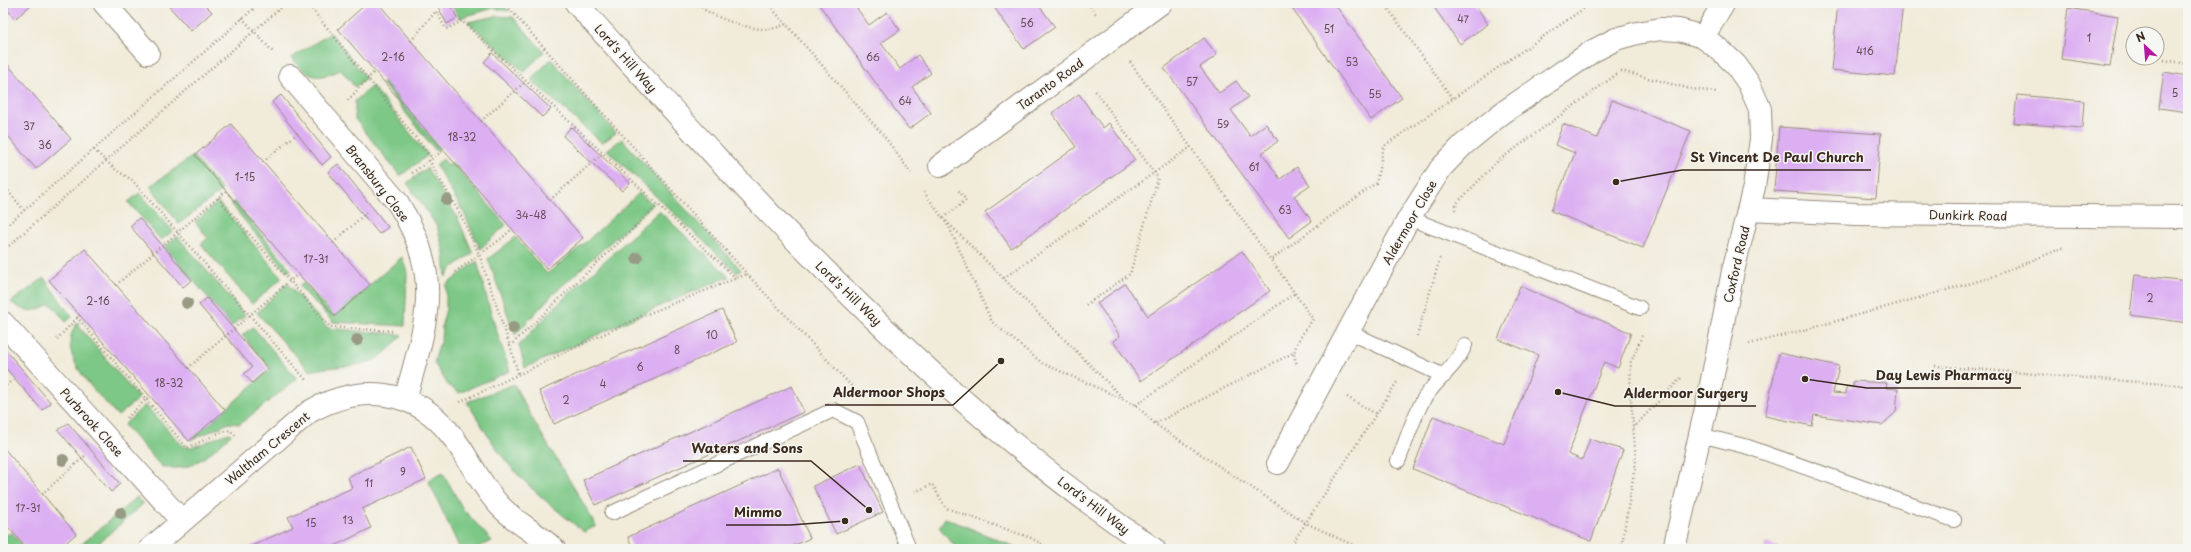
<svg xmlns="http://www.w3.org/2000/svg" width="2191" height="552" font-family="'Playpen Sans',sans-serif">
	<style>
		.green { fill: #7dc886; stroke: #5c7952 }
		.building { fill: #dcaff2 }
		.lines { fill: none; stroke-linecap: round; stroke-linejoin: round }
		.service-casing { stroke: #968a7c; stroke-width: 16 }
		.minor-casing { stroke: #968a7c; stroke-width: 24 }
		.tertiary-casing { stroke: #968a7c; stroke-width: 24 }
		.path { stroke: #968a7c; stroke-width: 2.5; stroke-dasharray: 1 3; stroke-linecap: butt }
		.service { stroke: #fff; stroke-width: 14 }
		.minor { stroke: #fff; stroke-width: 22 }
		.tertiary { stroke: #fff; stroke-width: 22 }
		.tree { fill: #989b83 }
		.labels { text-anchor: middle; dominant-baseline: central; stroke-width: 3; stroke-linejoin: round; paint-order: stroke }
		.number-label { font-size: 10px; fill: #634b53 }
		.street-label { font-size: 12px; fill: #3b2a1e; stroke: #f6f6f2 }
		.leader { fill: none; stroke: #3b2a1e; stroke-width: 1.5 }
		.callout-dot { fill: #3b2a1e; stroke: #f6f6f2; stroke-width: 1.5 }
		.callout-label { font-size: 13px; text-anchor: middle; font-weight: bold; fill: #3b2a1e; stroke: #f6f6f2; stroke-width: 3; stroke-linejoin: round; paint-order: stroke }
	</style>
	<rect width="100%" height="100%" fill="#f6f6f2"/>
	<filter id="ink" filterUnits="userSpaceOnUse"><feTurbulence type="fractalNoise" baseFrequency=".025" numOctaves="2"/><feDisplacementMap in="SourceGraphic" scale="8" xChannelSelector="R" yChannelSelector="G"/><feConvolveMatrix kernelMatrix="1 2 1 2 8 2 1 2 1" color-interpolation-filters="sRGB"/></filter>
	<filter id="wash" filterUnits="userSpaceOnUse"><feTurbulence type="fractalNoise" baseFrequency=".012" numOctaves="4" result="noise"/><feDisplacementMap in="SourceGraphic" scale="16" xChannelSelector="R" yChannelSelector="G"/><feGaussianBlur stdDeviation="0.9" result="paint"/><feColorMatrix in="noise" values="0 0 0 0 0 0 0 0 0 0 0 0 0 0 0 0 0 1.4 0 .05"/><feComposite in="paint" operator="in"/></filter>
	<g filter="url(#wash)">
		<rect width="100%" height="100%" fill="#f1ebd9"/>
		<!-- green -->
		<path class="green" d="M 451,3 L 501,3 L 509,11 L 494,8 L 459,18 Z
			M 497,16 L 513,17 L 544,52 L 524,72 L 468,22 Z
			M 331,33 L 366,78 L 355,87 L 341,70 C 315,81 309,78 291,58 Z
			M 551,59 L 616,133 L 602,143 L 531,80 Z
			M 384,82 L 440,148 L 436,151 L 382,83 Z
			M 372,86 L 428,155 L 400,176 L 355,119 L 355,101 Z
			M 622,139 L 741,270 L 737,273 L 607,150 Z
			M 193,156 L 222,190 L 179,224 L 150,186 Z
			M 443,159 L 448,165 L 452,162 L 506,225 L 480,249 L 464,213 L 436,165 Z
			M 427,168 L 457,217 L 473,253 L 453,267 L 446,277 L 444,253 L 437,226 L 407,183 Z
			M 140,193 L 173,231 L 161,240 L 128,202 Z
			M 639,193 L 653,204 L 552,295 L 515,335 L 488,259 L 516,237 L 547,274 L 587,241 Z
			M 234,201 L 291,270 L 287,272 L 231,204 Z
			M 218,202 L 282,278 L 252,304 L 201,244 L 208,238 L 195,222 Z
			M 659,211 L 729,277 L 671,301 L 525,368 L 519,345 L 558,304 Z
			M 177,236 L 245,315 L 232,326 L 165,247 Z
			M 402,257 L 407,272 L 405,326 L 333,322 L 299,286 L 303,282 L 334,316 Z
			M 477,261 L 492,317 L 510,371 L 459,393 L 448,385 L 434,363 L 439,345 L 441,344 L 442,324 L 446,309 L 446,285 Z
			M 44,278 L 72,317 L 66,322 L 53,306 L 49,304 C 35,313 24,313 11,302 Z
			M 287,283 L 328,328 L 402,335 C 393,346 380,360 365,363 C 347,368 328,366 310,371 L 257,313 Z
			M 78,322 L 81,329 L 139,398 L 118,416 C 98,393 52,355 78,322 Z
			M 253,327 L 297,379 L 240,424 L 229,423 L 191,440 L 271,369 L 242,335 Z
			M 514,384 C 538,433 570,478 596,526 L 584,532 C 559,512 532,491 510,466 C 494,447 481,424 467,402 Z
			M 145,405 L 184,447 C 199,449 214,436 230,433 L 231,435 C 209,453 192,475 161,466 L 124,425 Z
			M 443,473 L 463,509 L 492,541 L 473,549 L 460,549 L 428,480 Z
			M 137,497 L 143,504 L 92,549 L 76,549 Z
			M 945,518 L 1020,549 L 957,549 L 939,527 Z
			M 3,531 L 8,535 L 11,532 L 25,549 L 3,549 Z"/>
		<g id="blocks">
			<!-- building -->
			<path class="building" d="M 13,3 L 33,3 L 15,19 L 7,9 Z
				M 166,3 L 203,3 L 212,12 L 191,31 Z
				M 367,3 L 378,3 L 583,238 L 547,269 L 338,29 Z
				M 436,3 L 450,3 L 457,18 L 447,24 Z
				M 818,3 L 853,3 L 869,25 L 887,12 L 900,30 L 881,43 L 900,69 L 918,55 L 931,73 L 912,87 L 931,113 L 909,129 Z
				M 991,3 L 1037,3 L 1055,27 L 1024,49 Z
				M 1288,3 L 1334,3 L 1402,98 L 1371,120 Z
				M 1431,3 L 1474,3 L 1488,24 L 1460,44 Z
				M 1838,3 L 1903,3 L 1895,76 L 1831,70 Z
				M 2068,8 L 2118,16 L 2110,66 L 2061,59 Z
				M 1204,38 L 1217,55 L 1200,67 L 1219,93 L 1236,81 L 1248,97 L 1231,110 L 1250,136 L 1266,124 L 1278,141 L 1262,153 L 1280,179 L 1297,167 L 1310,185 L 1294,196 L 1312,221 L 1289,238 L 1164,68 Z
				M 492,53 L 551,109 L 542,117 L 484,62 Z
				M 4,60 L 71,139 L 36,169 L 3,130 Z
				M 2164,72 L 2188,76 L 2188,112 L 2159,108 Z
				M 1079,94 L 1103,128 L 1109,123 L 1135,160 L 1011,248 L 985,212 L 1076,147 L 1052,113 Z
				M 281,95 L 331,157 L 322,165 L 272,102 Z
				M 2017,95 L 2084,101 L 2082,128 L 2014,123 Z
				M 1612,100 L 1691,131 L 1643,248 L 1551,211 L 1575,153 L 1555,145 L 1563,124 L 1597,138 Z
				M 231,124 L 370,285 L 335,316 L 195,155 Z
				M 571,127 L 630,183 L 622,191 L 563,136 Z
				M 1779,127 L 1881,134 L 1876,198 L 1774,191 Z
				M 338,164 L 388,227 L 379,234 L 328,172 Z
				M 139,218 L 192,280 L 183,287 L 130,226 Z
				M 85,249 L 225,410 L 189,441 L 49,280 Z
				M 1242,251 L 1270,291 L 1141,381 L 1113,341 L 1120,336 L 1097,303 L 1125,284 L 1148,316 Z
				M 2135,275 L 2188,281 L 2188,323 L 2130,315 Z
				M 1520,286 L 1631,333 L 1618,368 L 1604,362 L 1568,454 L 1582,460 L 1590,439 L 1623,450 L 1591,541 L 1413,469 L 1433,416 L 1504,444 L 1538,355 L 1498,339 Z
				M 207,298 L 268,369 L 252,383 L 244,374 L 252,367 L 199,305 Z
				M 722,310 L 737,342 L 554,424 L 539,391 Z
				M 3,347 L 51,403 L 42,410 L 3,365 Z
				M 1779,353 L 1839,366 L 1833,393 L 1846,394 L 1846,387 L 1853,387 L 1853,381 L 1887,383 L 1886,388 L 1898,389 L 1896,412 L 1882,425 L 1814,415 L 1812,426 L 1765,416 Z
				M 792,386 L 804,412 L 595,505 L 583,480 Z
				M 68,423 L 120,484 L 111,492 L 58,430 Z
				M 3,447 L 76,534 L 59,549 L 27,549 L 3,521 Z
				M 411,447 L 426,479 L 362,509 L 371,528 L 328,549 L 245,549 L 293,527 L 288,517 L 352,488 L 348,477 Z
				M 860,464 L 883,512 L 836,534 L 813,486 Z
				M 778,468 L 810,538 L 787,549 L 633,549 L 628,537 Z
				M 1766,543 L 1785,549 L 1765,549 Z"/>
		</g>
	</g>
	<g filter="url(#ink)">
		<use href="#blocks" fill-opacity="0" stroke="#968a7c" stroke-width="1"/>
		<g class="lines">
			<defs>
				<path id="service" d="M 1409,218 L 1640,308
					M 1347,331 L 1444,376
					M 1700,435 L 1748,447 L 1954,520
					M 1398,461 C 1407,440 1413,416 1425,397 C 1438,378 1456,367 1465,345
					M 612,513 L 833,410 L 857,422 L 909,549"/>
				<path id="minor" d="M 104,3 L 148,53
					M 1703,37 L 1724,3
					M 290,76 L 398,203 C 445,278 426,322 405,400
					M 940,166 L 1161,3
					M 1749,209 L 1856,214 L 2188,217
					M 3,323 L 182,521
					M 1278,463 L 1409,218 L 1441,168 L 1463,145 L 1501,114 L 1593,51 L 1616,39 L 1637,33 L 1661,29 L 1679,30 L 1703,37 L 1720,50 L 1736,65 L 1749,84 L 1760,109 L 1761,139 L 1754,187 L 1733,271 L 1709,395 L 1674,549
					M 150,549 L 309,412 C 360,383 416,388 452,436 C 470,459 480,485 500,506 C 516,523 537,533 554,549"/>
				<path id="tertiary" d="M 576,3 C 753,199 933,400 1154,549"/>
			</defs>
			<!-- service casing -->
			<use href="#service" class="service-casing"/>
			<!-- minor casing -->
			<use href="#minor" class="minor-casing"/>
			<!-- tertiary casing -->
			<use href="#tertiary" class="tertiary-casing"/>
			<!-- path -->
			<path class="path" d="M 307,3 L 432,158
				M 504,3 L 747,274 L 857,392
				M 695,3 C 711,17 750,31 771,29 C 776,28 782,26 786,24 L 884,136 L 911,173
				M 767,3 L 786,24
				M 1088,3 L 1096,14
				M 1384,3 L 1453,99
				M 242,18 L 273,52
				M 411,41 L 436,11 L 446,29 L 462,21 L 736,278
				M 2164,60 L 2188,64
				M 1130,62 L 1313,319 C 1305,332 1288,348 1297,364
				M 1621,71 L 1691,89 L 1717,92
				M 348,100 L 375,71
				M 481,121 L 526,81
				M 94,150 L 116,170 L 132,180 L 307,381
				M 429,160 L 460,214 L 479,254 L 510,346
				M 263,162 L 298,133
				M 412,173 L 444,150
				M 3,185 L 24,210
				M 924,192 L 949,227 L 992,322 L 1042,363 L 1136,405 L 1155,424 L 1304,522 L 1361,549
				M 218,198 L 330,327 L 392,331
				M 550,200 L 603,153
				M 1455,210 L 1457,203 L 1498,161 L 1617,74
				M 943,218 L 966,200 L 958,190
				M 946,221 L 1124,399
				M 3,229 L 260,3
				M 333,243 L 367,212
				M 3,251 L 286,3
				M 1272,259 L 1376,183 L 1384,146 L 1592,3
				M 455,272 L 501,239 L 512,229
				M 1004,278 L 1191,147
				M 116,285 L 226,191
				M 1086,305 L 1130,274 L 1158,178 L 1094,89
				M 77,317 L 187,448 L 217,434 L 230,430 L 237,437
				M 1417,336 L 1440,258
				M 57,339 L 80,315
				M 1749,344 L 1808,329 L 1989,278 L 2065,247
				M 1935,366 L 2188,386
				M 188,368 L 298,274
				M 518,373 L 510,346 L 658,205
				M 3,388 L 14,379
				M 1347,397 L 1376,414
				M 460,402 L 642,316 L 747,274
				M 1136,405 L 1295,293
				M 127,418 L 149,396
				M 1156,423 L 1293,353
				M 1633,428 L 1681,378
				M 915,492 L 932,484 L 946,508 L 1031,538 L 1050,549
				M 42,494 L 85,456
				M 1294,541 L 1397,382
				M 1621,549 L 1636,461 L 1630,388 L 1631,362 L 1643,333"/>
			<!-- service -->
			<use href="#service" class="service"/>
			<!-- minor -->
			<use href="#minor" class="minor"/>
			<!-- tertiary -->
			<use href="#tertiary" class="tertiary"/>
		</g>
		<!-- trees -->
		<g class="tree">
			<circle cx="447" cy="200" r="6"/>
			<circle cx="637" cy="258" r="6"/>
			<circle cx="187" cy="303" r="6"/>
			<circle cx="513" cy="328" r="6"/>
			<circle cx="357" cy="340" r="6"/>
			<circle cx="63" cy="460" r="6"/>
			<circle cx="121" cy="513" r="6"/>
		</g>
	</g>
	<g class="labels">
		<!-- number labels -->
		<g class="number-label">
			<text x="1463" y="18">47</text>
			<text x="1027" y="22">56</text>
			<text x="1329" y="28">51</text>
			<text x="2089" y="37">1</text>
			<text x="1865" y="50">416</text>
			<text x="393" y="56">2-16</text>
			<text x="873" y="56">66</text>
			<text x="1352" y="61">53</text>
			<text x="1192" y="81">57</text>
			<text x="2175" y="92">5</text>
			<text x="1375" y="93">55</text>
			<text x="905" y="100">64</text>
			<text x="1223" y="123">59</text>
			<text x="29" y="125">37</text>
			<text x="462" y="136">18-32</text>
			<text x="45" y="144">36</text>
			<text x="1254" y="166">61</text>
			<text x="245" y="176">1-15</text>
			<text x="1285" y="209">63</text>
			<text x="531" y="214">34-48</text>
			<text x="316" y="258">17-31</text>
			<text x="2150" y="297">2</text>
			<text x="98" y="300">2-16</text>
			<text x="712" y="334">10</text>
			<text x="677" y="349">8</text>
			<text x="640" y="366">6</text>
			<text x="169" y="382">18-32</text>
			<text x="603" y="383">4</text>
			<text x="566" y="399">2</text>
			<text x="403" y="471">9</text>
			<text x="369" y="482">11</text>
			<text x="28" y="507">17-31</text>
			<text x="348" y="519">13</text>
			<text x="311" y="522">15</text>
		</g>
		<!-- street labels -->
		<g class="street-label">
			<text transform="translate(626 58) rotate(48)">Lord's Hill Way</text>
			<text transform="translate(1050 84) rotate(-36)">Taranto Road</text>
			<text transform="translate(378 183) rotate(52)">Bransbury Close</text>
			<text transform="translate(1968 215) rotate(1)">Dunkirk Road</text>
			<text transform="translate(1409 222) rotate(-60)">Aldermoor Close</text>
			<text transform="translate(1736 264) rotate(-77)">Coxford Road</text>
			<text transform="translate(849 293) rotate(44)">Lord's Hill Way</text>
			<text transform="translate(92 422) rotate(48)">Purbrook Close</text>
			<text transform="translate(267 448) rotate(-40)">Waltham Crescent</text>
			<text transform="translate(1094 505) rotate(37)">Lord's Hill Way</text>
		</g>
	</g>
	<!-- callouts -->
	<path class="leader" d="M1616 182L1682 170H1871M1805 379L1867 388H2021M1001 361L953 405H825M1558 392L1615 406H1756M869 510L811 461H683M845 521L790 525H726"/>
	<g class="callout-dot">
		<circle cx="1616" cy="182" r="4"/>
		<circle cx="1805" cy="379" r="4"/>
		<circle cx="1001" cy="361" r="4"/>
		<circle cx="1558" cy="392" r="4"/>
		<circle cx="869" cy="510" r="4"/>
		<circle cx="845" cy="521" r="4"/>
	</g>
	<g class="callout-label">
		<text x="1777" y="162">St Vincent De Paul Church</text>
		<text x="1944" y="380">Day Lewis Pharmacy</text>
		<text x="889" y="397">Aldermoor Shops</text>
		<text x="1686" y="398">Aldermoor Surgery</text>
		<text x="747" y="453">Waters and Sons</text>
		<text x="758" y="517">Mimmo</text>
	</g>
	<!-- margin -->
	<rect width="2191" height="552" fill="none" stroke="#f6f6f2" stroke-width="16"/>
	<!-- north arrow -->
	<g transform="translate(2145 46) rotate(334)"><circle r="19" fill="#f6f6f2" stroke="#aba49d"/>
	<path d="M0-3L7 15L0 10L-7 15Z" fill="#b5179e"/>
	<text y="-6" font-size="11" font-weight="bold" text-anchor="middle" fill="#3b2a1e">N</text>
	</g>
</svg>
